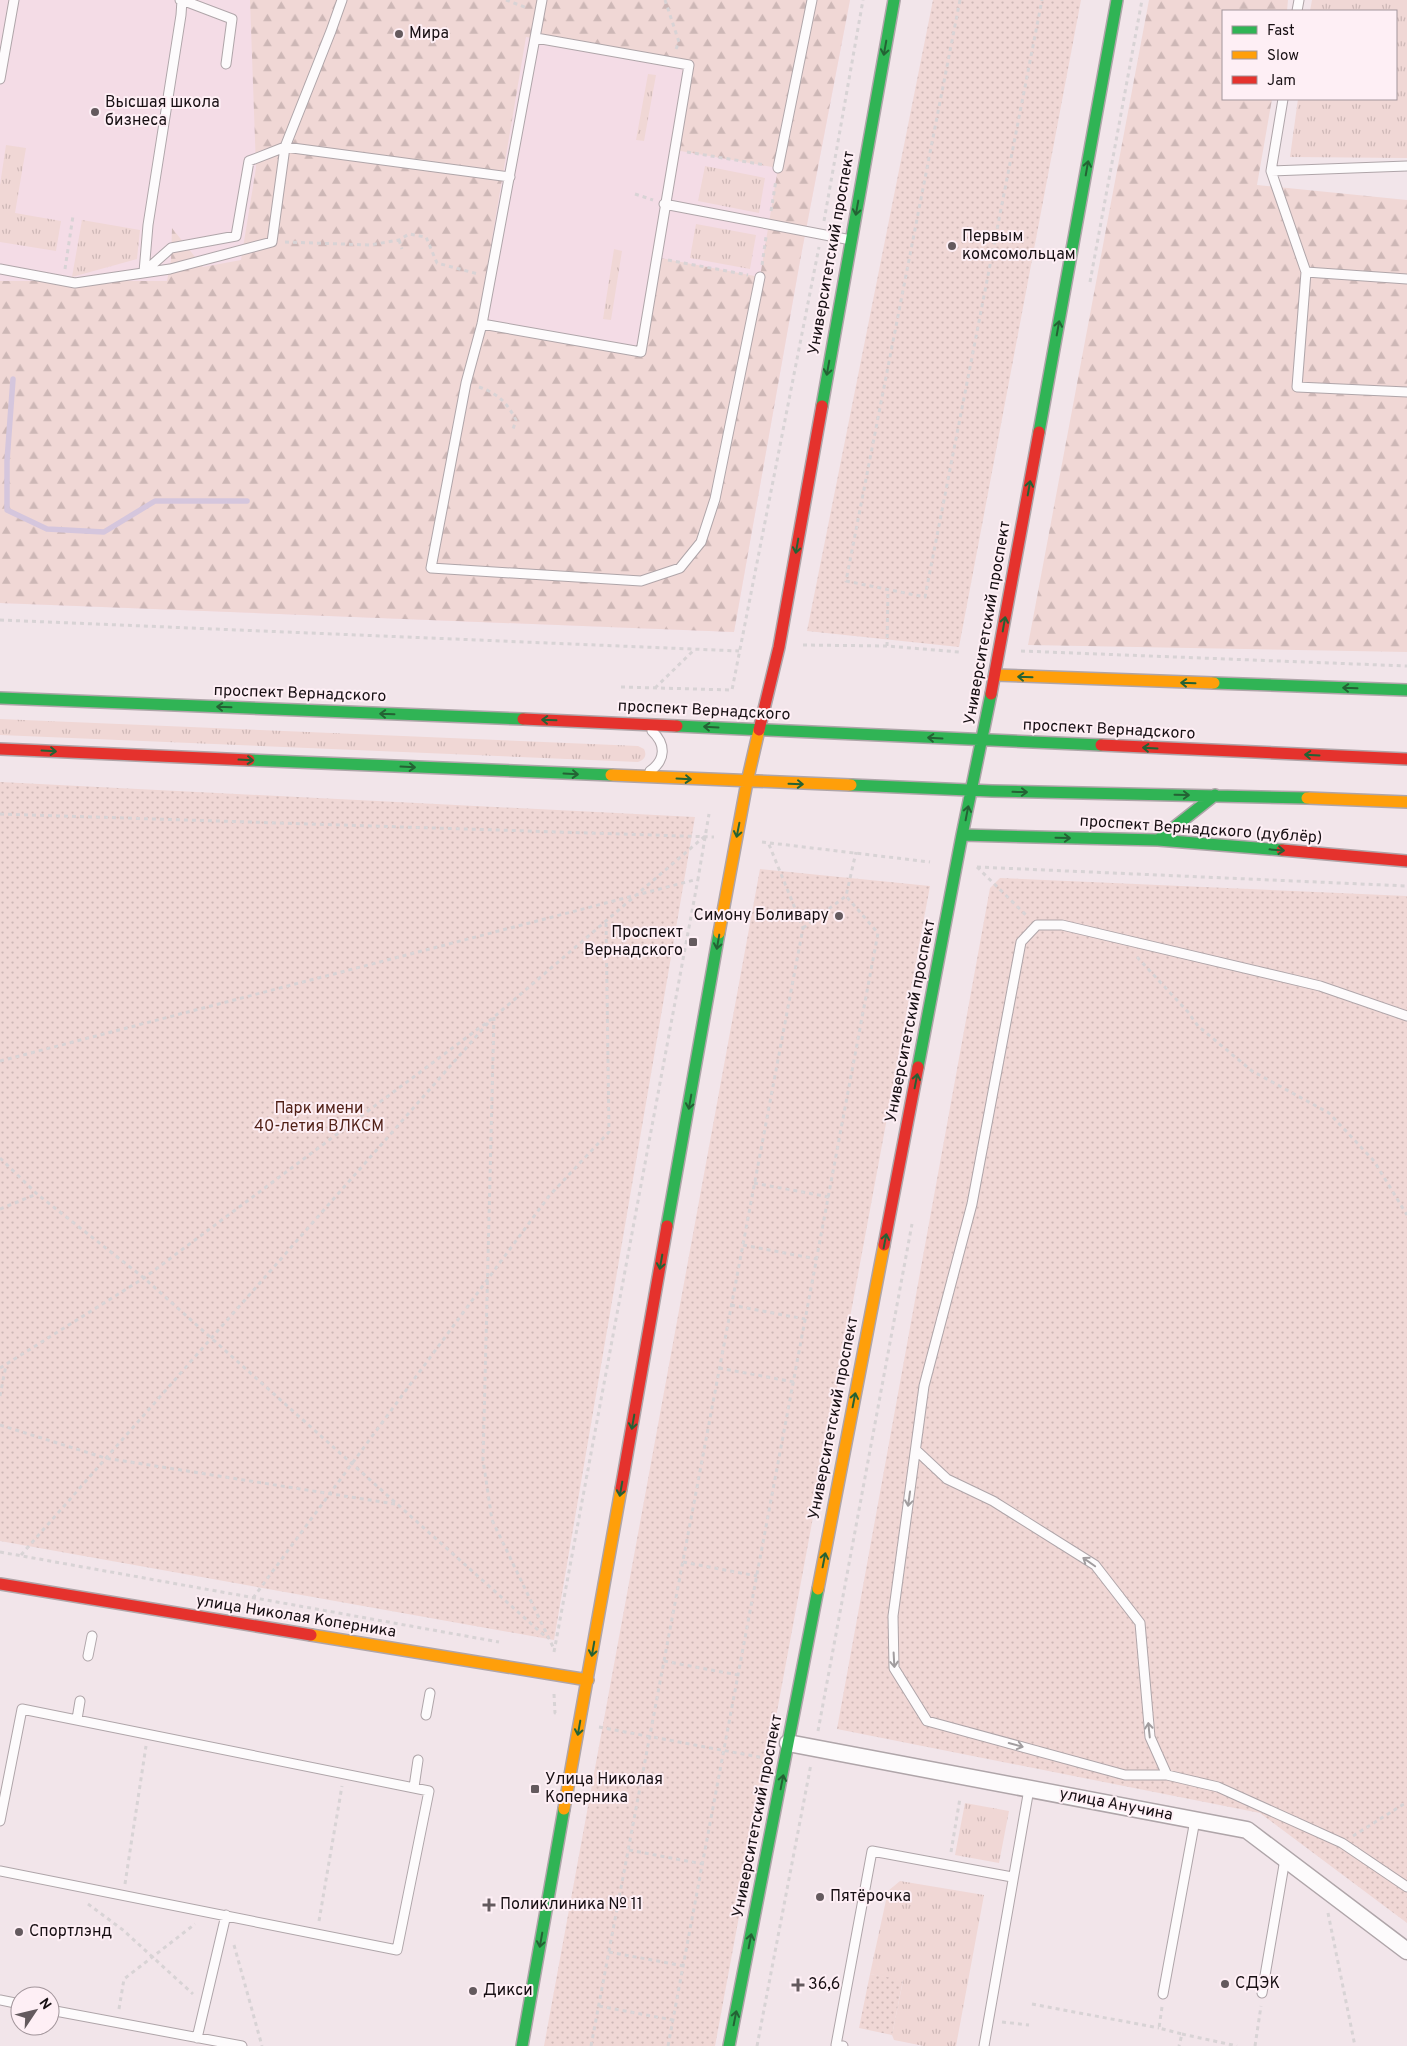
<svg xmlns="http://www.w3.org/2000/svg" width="1407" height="2046" font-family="Overpass,sans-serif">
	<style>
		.built { fill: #f4dce6 }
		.grass { fill: url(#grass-tufts) }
		.forest { fill: url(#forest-firs); fill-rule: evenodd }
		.park { fill: url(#park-dots) }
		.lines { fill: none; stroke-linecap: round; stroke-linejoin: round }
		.stream { stroke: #d5c6dd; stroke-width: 5.5 }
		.lane-casing { stroke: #afa5a9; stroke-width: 11 }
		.street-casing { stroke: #afa5a9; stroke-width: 19 }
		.fast-casing { stroke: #afa5a9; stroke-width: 14 }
		.slow-casing { stroke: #afa5a9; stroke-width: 14 }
		.jam-casing { stroke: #afa5a9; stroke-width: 14 }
		.path { stroke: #d8d3d5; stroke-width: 3; stroke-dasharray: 4 4; stroke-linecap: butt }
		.lane { stroke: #fdfbfc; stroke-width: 9 }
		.street { stroke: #fdfbfc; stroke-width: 16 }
		.fast { stroke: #30b455; stroke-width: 11 }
		.slow { stroke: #ff9f0a; stroke-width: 11 }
		.jam { stroke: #e5322d; stroke-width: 11 }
		.oneway { stroke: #246234 }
		.oneway2 { stroke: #a19d9f }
		.poi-dot { fill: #645a5e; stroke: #feeff5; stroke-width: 2 }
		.labels { text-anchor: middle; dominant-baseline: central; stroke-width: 4; stroke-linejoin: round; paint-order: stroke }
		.poi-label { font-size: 16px; fill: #170f13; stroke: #feeff5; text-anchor: start }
		.street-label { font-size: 16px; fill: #170f13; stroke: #feeff5 }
		.park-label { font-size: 16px; fill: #501f15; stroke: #feeff5 }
	</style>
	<defs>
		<pattern id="grass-tufts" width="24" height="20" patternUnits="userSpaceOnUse" patternTransform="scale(1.25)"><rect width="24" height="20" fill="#f0d7d5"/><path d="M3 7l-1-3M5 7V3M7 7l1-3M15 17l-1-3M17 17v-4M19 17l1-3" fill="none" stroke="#cdb7b6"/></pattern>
		<pattern id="forest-firs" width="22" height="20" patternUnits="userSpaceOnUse" patternTransform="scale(1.25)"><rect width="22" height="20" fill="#f0d7d5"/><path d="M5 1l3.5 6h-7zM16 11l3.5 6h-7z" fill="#cdb7b6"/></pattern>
		<pattern id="park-dots" width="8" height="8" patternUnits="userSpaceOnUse" patternTransform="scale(1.25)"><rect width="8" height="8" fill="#f0d7d5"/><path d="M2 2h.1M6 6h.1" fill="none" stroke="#cdb7b6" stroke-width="1.8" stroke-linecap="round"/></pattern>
	</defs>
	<rect width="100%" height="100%" fill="#f2e5ea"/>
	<!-- built -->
	<path class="built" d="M 0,0 L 850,0 L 800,261 L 734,632 L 0,603 Z"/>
	<!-- grass -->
	<path class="grass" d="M 1312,0 L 1407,0 L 1407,158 L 1290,157 L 1298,99 L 1396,99 L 1396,11 L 1310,11 Z
		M 648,74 L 656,75 L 644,141 L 636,140 Z
		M 6,145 L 26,148 L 15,213 L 61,221 L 56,251 L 0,242 L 0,185 Z
		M 705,166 L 765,178 L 759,213 L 698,201 Z
		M 82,220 L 140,230 L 137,259 L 72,277 Z
		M 696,224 L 756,235 L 750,269 L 690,258 Z
		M 614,249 L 622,251 L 611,320 L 603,319 Z
		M 0,719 L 638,746 L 644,749 C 647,755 645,760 638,762 L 0,735 Z
		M 965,1803 L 1009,1811 L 999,1863 L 955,1855 Z
		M 900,1881 L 984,1895 L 956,2046 L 924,2046 L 894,2040 L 892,2035 L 903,1981 L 870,1974 L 888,1891 Z"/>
	<!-- forest -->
	<path class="forest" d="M 250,0 L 850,0 L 800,261 L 734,632 L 0,603 L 0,281 L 167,281 L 171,260 L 172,228 L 203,267 L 241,260 L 256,168 ZM 526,37 L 688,65 L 675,150 L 778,168 L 760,277 L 655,257 L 641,352 L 478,322 Z
		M 1149,0 L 1288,0 L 1287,11 L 1223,11 L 1223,99 L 1272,99 L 1257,185 L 1407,200 L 1407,652 L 1028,645 Z"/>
	<!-- park -->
	<path class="park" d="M 933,0 L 1081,0 L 959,647 L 807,631 Z
		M 0,782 L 695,817 L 554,1640 L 0,1541 Z
		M 760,869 L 930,886 L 715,2046 L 544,2046 Z
		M 1000,878 L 1407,896 L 1407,1923 L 1260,1813 L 837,1729 L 990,888 Z
		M 870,1974 L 903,1980 L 892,2035 L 859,2028 Z"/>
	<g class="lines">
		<!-- stream -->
		<path class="stream" d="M 13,379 L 7,461 L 7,510 L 47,529 L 104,532 L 155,501 L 247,501"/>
		<defs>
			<path id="lane" d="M 182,0 L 232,19 L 226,64
				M 542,0 L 482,324 L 466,383 L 431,568 L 641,581 L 680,568 L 701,542 L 715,499 L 760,277
				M 1297,11 L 1299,0
				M 0,79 L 14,0
				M 1283,99 L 1271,171 L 1407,166
				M 778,168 L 812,0
				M 1271,171 L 1306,272 L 1407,279
				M 664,204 L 851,240
				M 0,269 L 75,283 L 170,269 L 272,242 L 285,147 L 331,31 L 342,0
				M 144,272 L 171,248 L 236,236 L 249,161 L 285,147 L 510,177
				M 144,272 L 148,225 L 181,15 L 182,0 L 180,0
				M 1306,272 L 1297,387 L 1407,392
				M 482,324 L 641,352 L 689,65 L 536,38
				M 650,771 C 666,760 666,744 652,731
				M 1407,1016 L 1320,986 L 1062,925 L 1037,925 L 1021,942 L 972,1204 L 924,1386 L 893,1616 L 894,1668 L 927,1721 L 1125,1775 L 1167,1775 L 1218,1787 L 1342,1843 L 1407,1887
				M 916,1450 L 947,1479 L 993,1501 L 1095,1565 L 1140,1623 L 1150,1737 L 1167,1775
				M 88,1656 L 92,1636
				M 426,1715 L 430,1693
				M 77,1719 L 80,1701
				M 414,1787 L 418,1760
				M 0,1821 L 22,1709 L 429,1791 L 397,1950 L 0,1871
				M 1262,1993 L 1285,1859
				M 1163,1994 L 1195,1820
				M 0,2000 L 20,2004
				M 50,2010 L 242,2046
				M 197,2038 L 226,1915
				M 843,2046 L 836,2045 L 872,1851 L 1012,1877
				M 984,2046 L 1029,1789"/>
			<path id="street" d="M 788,1743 L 1247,1830 L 1407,1951"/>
			<path id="fast" d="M 822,406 L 894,0
				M 1039,432 L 1117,0
				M 1214,683 L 1407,690
				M 0,698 L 523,719
				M 677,726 L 1101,745
				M 249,760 L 611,775
				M 851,785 L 992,791 L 1307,798
				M 962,835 L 1158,840 L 1282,850
				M 1158,840 L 1215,795
				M 918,1067 L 962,835 L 991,694
				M 667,1226 L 719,933
				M 522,2046 L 564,1809
				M 729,2046 L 818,1589"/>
			<path id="slow" d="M 995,675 L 1214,683
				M 611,775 L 851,785
				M 1307,798 L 1407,802
				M 719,933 L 747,782 L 759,730
				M 818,1589 L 884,1245
				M 311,1635 L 588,1680
				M 564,1809 L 621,1489"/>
			<path id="jam" d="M 991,694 L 1039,432
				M 523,719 L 677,726
				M 759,730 L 779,647 L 822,406
				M 1101,745 L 1407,759
				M 0,749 L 249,760
				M 1282,850 L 1407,861
				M 884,1245 L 918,1067
				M 621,1489 L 667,1226
				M 0,1584 L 311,1635"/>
		</defs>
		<!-- lane casing -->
		<use href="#lane" class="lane-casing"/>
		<!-- street casing -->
		<use href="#street" class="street-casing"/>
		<!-- fast casing -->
		<use href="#fast" class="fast-casing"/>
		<!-- slow casing -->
		<use href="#slow" class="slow-casing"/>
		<!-- jam casing -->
		<use href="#jam" class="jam-casing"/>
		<!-- path -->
		<path class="path" d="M 506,0 L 527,8
			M 665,0 L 679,42 L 676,49
			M 960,0 L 846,581 L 925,597 L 1042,0
			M 687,152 L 765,165
			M 635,194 L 653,200
			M 771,211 L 776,180
			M 824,221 L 863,0
			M 399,240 L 402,249
			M 285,242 L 370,245 L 399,240 L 409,234 L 426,237 L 437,263 L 478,274
			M 668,260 L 748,275
			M 762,265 L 766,237
			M 65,269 L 73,216
			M 1090,282 L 1142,0
			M 479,387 C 499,394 507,403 516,420 L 513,429
			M 0,620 L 739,651
			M 803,645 L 887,646 L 959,652
			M 887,646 L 888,590
			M 1021,651 L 1407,666
			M 621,687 L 732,690 L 819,247
			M 655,688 L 694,650
			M 0,814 L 714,837
			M 762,842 L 930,862
			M 977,867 L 1407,886
			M 977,867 L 1028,917
			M 803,928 L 846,896 L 856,852
			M 1137,957 L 1188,1012 L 1198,1026 L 1252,1071 L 1329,1113 L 1374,1161 L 1407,1215
			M 494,1017 L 483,1460 L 492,1520 L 555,1651
			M 0,1061 L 698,879 L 709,814
			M 0,1158 L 37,1194 L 144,1278 L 546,1637
			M 754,1183 L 829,1197
			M 0,1209 L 37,1194
			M 743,1245 L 817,1259
			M 731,1305 L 805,1319
			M 0,1368 L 144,1278 L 494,1017 L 705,836
			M 719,1368 L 794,1382
			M 0,1396 L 6,1365
			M 0,1425 L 105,1458 L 395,1504
			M 0,1552 L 499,1642
			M 21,1555 L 488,1023
			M 683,1562 L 757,1576
			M 253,1598 L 549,1196 L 609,1132 L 606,920
			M 554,1652 L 698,879
			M 664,1661 L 738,1675
			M 554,1694 L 555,1713 L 559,1715
			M 599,1727 L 764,1758
			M 818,1731 L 912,1224
			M 1353,1836 L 1407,1802
			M 629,1850 L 703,1864
			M 951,1852 L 960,1798
			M 125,1884 L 146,1746
			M 88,1904 L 123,1930 L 193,1994
			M 1328,1913 L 1355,2046
			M 319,1921 L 342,1786
			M 234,1945 L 262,2046
			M 609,1952 L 684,1966
			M 1032,2004 L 1159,2028
			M 599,2006 L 673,2020
			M 1162,2007 L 1159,2028 L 1182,2034 L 1179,2046
			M 119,2009 L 124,1979 L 195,1924
			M 1002,2022 L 1029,2025
			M 1182,2034 L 1237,2046
			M 591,2046 L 803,928 L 768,842
			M 668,2046 L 878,933 L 846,896
			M 757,2046 L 811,1764
			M 1255,2046 L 1261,2006"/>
		<!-- lane -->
		<use href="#lane" class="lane"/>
		<!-- street -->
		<use href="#street" class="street"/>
		<!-- fast -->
		<use href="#fast" class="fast"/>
		<!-- slow -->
		<use href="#slow" class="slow"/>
		<!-- jam -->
		<use href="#jam" class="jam"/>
	</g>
	<!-- one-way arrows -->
	<defs><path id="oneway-shaft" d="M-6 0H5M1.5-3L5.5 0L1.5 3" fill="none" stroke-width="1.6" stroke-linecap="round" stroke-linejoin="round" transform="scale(1.25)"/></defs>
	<g class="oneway">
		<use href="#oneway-shaft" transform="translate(885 48) rotate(100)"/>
		<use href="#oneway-shaft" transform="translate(1087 168) rotate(-80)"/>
		<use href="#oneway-shaft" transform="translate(857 208) rotate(100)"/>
		<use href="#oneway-shaft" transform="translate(1058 328) rotate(-80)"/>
		<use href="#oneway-shaft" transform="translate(828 368) rotate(100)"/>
		<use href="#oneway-shaft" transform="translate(1029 488) rotate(-80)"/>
		<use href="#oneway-shaft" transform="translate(797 546) rotate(100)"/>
		<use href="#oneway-shaft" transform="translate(1004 624) rotate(-80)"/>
		<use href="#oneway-shaft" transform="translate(1025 677) rotate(-178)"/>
		<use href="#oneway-shaft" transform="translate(1188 683) rotate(-178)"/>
		<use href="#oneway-shaft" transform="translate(1350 688) rotate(-178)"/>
		<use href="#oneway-shaft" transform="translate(224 707) rotate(-178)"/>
		<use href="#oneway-shaft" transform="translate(387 714) rotate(-178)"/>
		<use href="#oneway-shaft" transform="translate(549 720) rotate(-178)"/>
		<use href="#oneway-shaft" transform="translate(711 727) rotate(-177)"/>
		<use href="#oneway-shaft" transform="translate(935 738) rotate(-177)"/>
		<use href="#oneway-shaft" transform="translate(1150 748) rotate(-177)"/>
		<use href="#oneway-shaft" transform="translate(49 751) rotate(3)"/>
		<use href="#oneway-shaft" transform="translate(1312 755) rotate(-177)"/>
		<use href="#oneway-shaft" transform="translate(246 760) rotate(3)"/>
		<use href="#oneway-shaft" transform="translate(408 767) rotate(3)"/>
		<use href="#oneway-shaft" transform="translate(571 774) rotate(3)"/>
		<use href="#oneway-shaft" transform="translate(684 779) rotate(3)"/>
		<use href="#oneway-shaft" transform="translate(796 784) rotate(2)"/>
		<use href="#oneway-shaft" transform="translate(1020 792) rotate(1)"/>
		<use href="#oneway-shaft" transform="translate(1182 795) rotate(1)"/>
		<use href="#oneway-shaft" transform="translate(967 813) rotate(-79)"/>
		<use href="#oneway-shaft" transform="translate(738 830) rotate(101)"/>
		<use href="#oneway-shaft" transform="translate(1063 838) rotate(1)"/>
		<use href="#oneway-shaft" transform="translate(1277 850) rotate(5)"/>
		<use href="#oneway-shaft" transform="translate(718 942) rotate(100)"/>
		<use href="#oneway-shaft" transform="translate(916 1081) rotate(-79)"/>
		<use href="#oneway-shaft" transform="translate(690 1102) rotate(100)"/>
		<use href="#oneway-shaft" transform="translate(885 1241) rotate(-79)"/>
		<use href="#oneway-shaft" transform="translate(661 1262) rotate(100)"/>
		<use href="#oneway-shaft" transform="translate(854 1400) rotate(-79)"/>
		<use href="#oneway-shaft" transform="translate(633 1422) rotate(100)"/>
		<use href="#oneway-shaft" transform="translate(621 1489) rotate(100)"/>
		<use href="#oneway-shaft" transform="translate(824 1560) rotate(-79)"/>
		<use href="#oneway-shaft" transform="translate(593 1649) rotate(100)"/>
		<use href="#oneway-shaft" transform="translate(579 1728) rotate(100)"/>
		<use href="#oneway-shaft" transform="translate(782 1782) rotate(-79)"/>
		<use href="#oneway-shaft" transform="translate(541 1940) rotate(100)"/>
		<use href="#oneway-shaft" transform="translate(750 1941) rotate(-79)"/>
		<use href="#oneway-shaft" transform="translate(735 2018) rotate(-79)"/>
	</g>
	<g class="oneway2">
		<use href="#oneway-shaft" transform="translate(909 1499) rotate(98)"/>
		<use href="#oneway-shaft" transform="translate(1089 1562) rotate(-145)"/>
		<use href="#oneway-shaft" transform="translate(894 1660) rotate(87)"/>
		<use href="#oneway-shaft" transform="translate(1149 1730) rotate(-96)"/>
		<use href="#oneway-shaft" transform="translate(1016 1745) rotate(15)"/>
	</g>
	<!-- markers -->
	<g class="poi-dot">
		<circle cx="399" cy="34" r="5"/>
		<circle cx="95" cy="112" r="5"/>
		<circle cx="952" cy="246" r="5"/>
		<circle cx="839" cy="916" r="5"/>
		<rect x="688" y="937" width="10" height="10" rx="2.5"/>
		<rect x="530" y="1784" width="10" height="10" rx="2.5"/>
		<circle cx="820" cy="1897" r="5"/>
		<path d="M486.5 1897.5h5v5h5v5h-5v5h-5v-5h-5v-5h5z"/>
		<circle cx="19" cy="1932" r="5"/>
		<circle cx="1225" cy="1984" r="5"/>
		<path d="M795.5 1977.5h5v5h5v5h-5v5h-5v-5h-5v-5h5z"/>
		<circle cx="473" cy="1991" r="5"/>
	</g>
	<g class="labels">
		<!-- poi labels -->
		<g class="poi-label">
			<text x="409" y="34">Мира</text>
			<text x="105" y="103">Высшая школа<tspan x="105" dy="18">бизнеса</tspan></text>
			<text x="962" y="237">Первым<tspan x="962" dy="18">комсомольцам</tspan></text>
			<text x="829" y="916" text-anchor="end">Симону Боливару</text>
			<text x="683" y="933" text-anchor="end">Проспект<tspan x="683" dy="18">Вернадского</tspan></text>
			<text x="545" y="1780">Улица Николая<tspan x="545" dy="18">Коперника</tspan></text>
			<text x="830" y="1897">Пятёрочка</text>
			<text x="500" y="1905">Поликлиника № 11</text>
			<text x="29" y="1932">Спортлэнд</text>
			<text x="1235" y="1984">СДЭК</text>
			<text x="808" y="1985">36,6</text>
			<text x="483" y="1991">Дикси</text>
		</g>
		<!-- street labels -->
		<g class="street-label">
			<text transform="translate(832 253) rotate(-80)">Университетский проспект</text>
			<text transform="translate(988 623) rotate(-80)">Университетский проспект</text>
			<text transform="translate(300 694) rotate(2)">проспект Вернадского</text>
			<text transform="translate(704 711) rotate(3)">проспект Вернадского</text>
			<text transform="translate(1109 730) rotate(3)">проспект Вернадского</text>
			<text transform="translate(1201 830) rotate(4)">проспект Вернадского (дублёр)</text>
			<text transform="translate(911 1021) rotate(-79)">Университетский проспект</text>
			<text transform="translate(834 1418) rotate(-79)">Университетский проспект</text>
			<text transform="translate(296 1617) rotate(9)">улица Николая Коперника</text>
			<text transform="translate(1116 1805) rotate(11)">улица Анучина</text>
			<text transform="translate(758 1816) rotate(-79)">Университетский проспект</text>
		</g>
		<!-- park labels -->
		<g class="park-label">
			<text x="319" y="1109">Парк имени<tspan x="319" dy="18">40-летия ВЛКСМ</tspan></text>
		</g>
	</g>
	<!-- legend -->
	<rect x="1222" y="10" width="175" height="90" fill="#feeff5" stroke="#a2959b"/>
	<rect x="1232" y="26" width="25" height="8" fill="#30b455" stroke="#a2959b"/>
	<text x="1267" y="35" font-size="15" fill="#170f13">Fast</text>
	<rect x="1232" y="51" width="25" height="8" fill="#ff9f0a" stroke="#a2959b"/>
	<text x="1267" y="60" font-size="15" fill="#170f13">Slow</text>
	<rect x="1232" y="76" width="25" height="8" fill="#e5322d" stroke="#a2959b"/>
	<text x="1267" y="85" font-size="15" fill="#170f13">Jam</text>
	<!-- north arrow -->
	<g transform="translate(35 2011) rotate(55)"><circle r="24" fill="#feeff5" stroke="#a2959b"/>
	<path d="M0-4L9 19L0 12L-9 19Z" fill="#645a5e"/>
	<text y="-8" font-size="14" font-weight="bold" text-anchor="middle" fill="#170f13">N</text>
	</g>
</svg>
